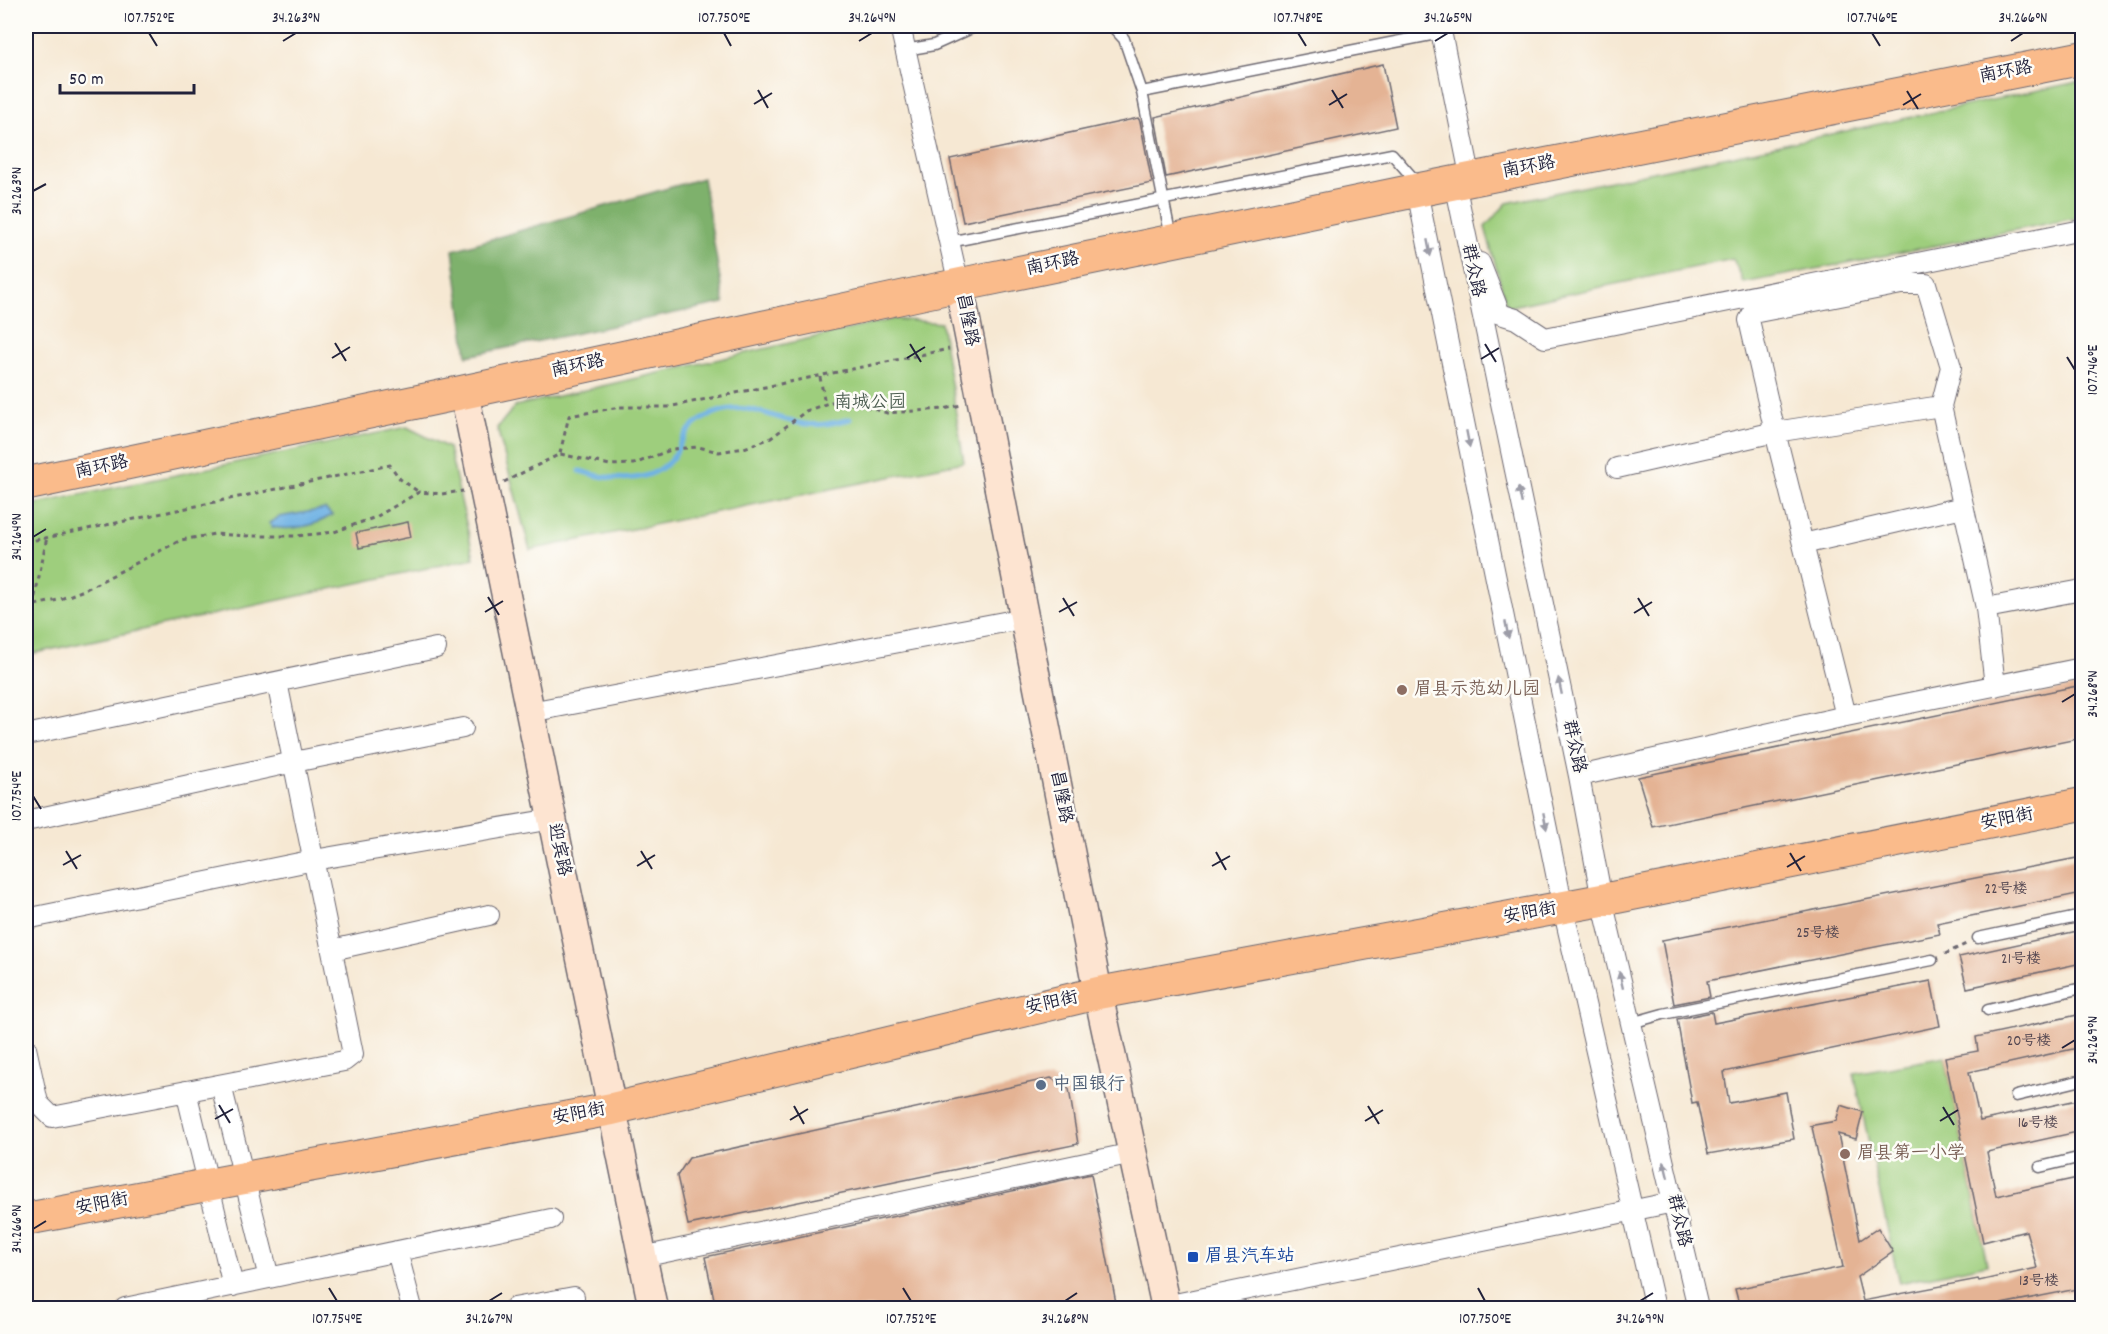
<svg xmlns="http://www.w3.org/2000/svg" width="2108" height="1334" font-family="Dekko,'LXGW WenKai TC',sans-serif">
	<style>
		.green { fill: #9ece7d; stroke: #60785c; stroke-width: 1.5 }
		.forest { fill: #7eb16c; stroke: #506a54; stroke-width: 1.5 }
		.water { fill: #70b2e4; stroke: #496a90; stroke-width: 1.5 }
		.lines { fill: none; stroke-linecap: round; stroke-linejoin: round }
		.stream { stroke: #70b2e4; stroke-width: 5 }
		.building { fill: #e4b394 }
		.lane-casing { stroke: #6c6770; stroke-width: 13 }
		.street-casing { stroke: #6c6770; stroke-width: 22 }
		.secondary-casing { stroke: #6c6770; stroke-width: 31 }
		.primary-casing { stroke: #6c6770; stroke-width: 34 }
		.highway-casing { stroke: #6c6770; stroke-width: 35 }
		.path { stroke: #6c6770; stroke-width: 3; stroke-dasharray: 4.5 4.5; stroke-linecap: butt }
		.lane { stroke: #fff; stroke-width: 10 }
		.street { stroke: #fff; stroke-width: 20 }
		.secondary { stroke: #fde4d1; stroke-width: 28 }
		.primary { stroke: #fabb8b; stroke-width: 32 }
		.highway { stroke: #fabb8b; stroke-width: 33 }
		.oneway { fill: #9c9ca7 }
		.ticks { fill: none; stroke: #22223b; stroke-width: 2 }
		.education-dot { fill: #8d6e63; stroke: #fdfcf7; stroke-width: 2 }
		.service-dot { fill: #5c6f8a; stroke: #fdfcf7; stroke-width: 2 }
		.transit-dot { fill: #1a4fb4; stroke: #fdfcf7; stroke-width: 2 }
		.labels { text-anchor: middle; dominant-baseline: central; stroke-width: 5; stroke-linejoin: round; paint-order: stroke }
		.number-label { font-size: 15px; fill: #524651 }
		.street-label { font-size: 18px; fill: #22223b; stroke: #fdfcf7 }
		.park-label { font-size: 18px; fill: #4d5e52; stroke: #fdfcf7 }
		.education-label { font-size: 18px; fill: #785e54; stroke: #fdfcf7; text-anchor: start }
		.service-label { font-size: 18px; fill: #4e5e75; stroke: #fdfcf7; text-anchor: start }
		.transit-label { font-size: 18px; fill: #164399; stroke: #fdfcf7; text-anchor: start }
		.neatline { fill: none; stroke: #22223b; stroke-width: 2 }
		.ticks-label { font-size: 15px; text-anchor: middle; fill: #22223b }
	</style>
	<rect width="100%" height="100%" fill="#fdfcf7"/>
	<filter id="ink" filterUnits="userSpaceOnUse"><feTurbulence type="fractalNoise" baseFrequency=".0167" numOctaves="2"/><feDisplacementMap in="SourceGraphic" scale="12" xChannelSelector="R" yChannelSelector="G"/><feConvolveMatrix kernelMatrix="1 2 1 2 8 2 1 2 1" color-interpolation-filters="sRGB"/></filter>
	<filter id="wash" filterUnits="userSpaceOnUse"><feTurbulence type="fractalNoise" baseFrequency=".008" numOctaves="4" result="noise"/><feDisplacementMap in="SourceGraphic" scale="24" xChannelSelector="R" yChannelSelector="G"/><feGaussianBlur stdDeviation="1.35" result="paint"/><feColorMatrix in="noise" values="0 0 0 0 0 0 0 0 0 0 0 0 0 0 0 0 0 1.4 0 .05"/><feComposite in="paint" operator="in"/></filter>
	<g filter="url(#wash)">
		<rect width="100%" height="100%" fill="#f6e8d3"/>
		<!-- green -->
		<path class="green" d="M 2082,81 L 2082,217 L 1744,283 L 1733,259 L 1507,307 L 1485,227 L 1507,203 Z
			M 894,319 L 941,323 L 964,462 L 530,550 L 497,428 L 515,406 Z
			M 407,427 L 449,448 L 474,558 L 26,655 L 26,506 Z
			M 1945,1057 L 1987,1264 L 1899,1283 L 1854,1073 Z"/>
		<!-- forest -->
		<path class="forest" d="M 703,178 L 724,303 L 467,356 L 453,250 Z"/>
		<!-- water -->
		<path class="water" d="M 325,509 L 332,515 C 315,526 292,531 272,527 L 269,523 L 279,517 Z"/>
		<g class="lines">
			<!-- stream -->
			<path class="stream" d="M 580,471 C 609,480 646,486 670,461 C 676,455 679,445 684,437 C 692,423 709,414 725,410 C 753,403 777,421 805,424 C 821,426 834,423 850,419"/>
		</g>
		<g id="blocks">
			<!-- building -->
			<path class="building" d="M 1383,64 L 1396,127 L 1166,177 L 1155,117 Z
				M 1138,118 L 1140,121 L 1152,183 L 963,222 L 950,159 Z
				M 408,522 L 411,537 L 359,548 L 356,533 Z
				M 2082,685 L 2082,738 L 1653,827 L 1638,777 Z
				M 2082,857 L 2082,893 L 1937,923 L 1940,934 L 1707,981 L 1710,997 L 1674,1004 L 1662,940 Z
				M 2082,930 L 2082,963 L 1967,988 L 1959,957 Z
				M 1931,981 L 1940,1026 L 1724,1072 L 1729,1103 L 1786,1092 L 1794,1139 L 1708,1154 L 1697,1102 L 1692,1103 L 1677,1019 L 1712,1012 L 1714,1023 Z
				M 2082,1014 L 2082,1047 L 1969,1072 L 1980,1121 L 2082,1099 L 2082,1131 L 1987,1152 L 1996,1196 L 2082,1177 L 2082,1288 L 1981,1308 L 1772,1308 L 1772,1305 L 1754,1308 L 1740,1308 L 1735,1289 L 1843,1267 L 1812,1127 L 1809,1126 L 1836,1121 L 1841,1105 L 1863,1112 L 1856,1139 L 1838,1134 L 1860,1240 L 1878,1228 L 1893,1252 L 1857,1277 L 1863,1301 L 1978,1279 L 1979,1281 L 2037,1268 L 2026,1231 L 1983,1242 L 1945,1057 L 1978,1051 L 1976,1037 Z
				M 1051,1078 L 1069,1089 L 1078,1144 L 688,1225 L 677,1176 L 689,1158 Z
				M 1091,1174 L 1117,1308 L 716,1308 L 705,1257 Z"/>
		</g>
	</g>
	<g filter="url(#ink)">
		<use href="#blocks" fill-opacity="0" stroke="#6c6770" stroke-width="1.5"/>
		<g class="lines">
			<defs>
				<path id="lane" d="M 1112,26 L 1124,39 L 1142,92 L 1171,238
					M 905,50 L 934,45 L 976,26
					M 1142,92 L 1441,33
					M 949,242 L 1392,154 L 1419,185
					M 1978,938 L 2082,916
					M 1988,1010 L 2082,988
					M 1631,1023 L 1663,1014 L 1932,960
					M 2016,1096 L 2082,1080
					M 2040,1167 L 2082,1157
					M 2075,1308 L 2082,1307"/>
				<path id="street" d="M 900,26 L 959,285
					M 1440,26 L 1471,180
					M 1455,183 L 1579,776 L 1602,900 L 1698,1308
					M 1417,191 L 1563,908 L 1655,1308
					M 1480,263 L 1500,314 L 1516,319 L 1545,338 L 2082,230
					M 1617,468 L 1775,432 L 1941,406
					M 1803,544 L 1963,507
					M 1986,608 L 2082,590
					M 530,712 L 1025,618
					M 1846,716 L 1775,432 L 1749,320 L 1753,313 L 1901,284 L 1926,284 L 1951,367 L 1941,406 L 1986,608 L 1995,686
					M 26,735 L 436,648
					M 1579,776 L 1846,716 L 2082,668
					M 26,821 L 294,762 L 463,728
					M 26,919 L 314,860 L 552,819
					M 332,950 L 489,915
					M 26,1048 L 38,1103 L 52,1117 L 344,1061 L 353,1054 L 277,682
					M 221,1085 L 269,1278
					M 186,1091 L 233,1286
					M 397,1251 L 412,1308
					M 642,1257 L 1133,1153
					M 1165,1306 L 1674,1202
					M 125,1308 L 551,1219
					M 514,1308 L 574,1297"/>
				<path id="secondary" d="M 959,285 L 1098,993 L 1166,1308
					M 464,392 L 653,1308"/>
				<path id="primary" d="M 26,1219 L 612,1109 L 1098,993 L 1602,900 L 2082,804"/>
				<path id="highway" d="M 26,484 L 464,392 L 959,285 L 1423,189 L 2082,58"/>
			</defs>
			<!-- lane casing -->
			<use href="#lane" class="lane-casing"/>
			<!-- street casing -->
			<use href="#street" class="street-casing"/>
			<!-- secondary casing -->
			<use href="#secondary" class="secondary-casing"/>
			<!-- primary casing -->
			<use href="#primary" class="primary-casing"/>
			<!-- highway casing -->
			<use href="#highway" class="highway-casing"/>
			<!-- path -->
			<path class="path" d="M 820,377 L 825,404
				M 560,453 L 569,416 L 620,407 L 668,407 L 949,349
				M 504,482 L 560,454 L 610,465 L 634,464 L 673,449 L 698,447 L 719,452 L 744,448 L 771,438 L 806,411 L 831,402 L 858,404 L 887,413 L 944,409 L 961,405
				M 26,542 L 390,465 L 400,479 L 419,492
				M 33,606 L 47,537
				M 26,607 L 58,600 L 84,590 L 181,540 L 215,534 L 250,536 L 297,536 L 334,532 L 376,517 L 419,492 L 442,494 L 463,491
				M 1945,954 L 1966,944"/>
			<!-- lane -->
			<use href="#lane" class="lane"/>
			<!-- street -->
			<use href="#street" class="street"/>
			<!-- secondary -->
			<use href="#secondary" class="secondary"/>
			<!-- primary -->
			<use href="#primary" class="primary"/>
			<!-- highway -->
			<use href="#highway" class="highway"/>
		</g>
		<!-- one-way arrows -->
		<defs><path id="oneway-solid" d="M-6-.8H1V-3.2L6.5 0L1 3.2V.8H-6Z" transform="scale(1.5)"/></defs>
		<g class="oneway">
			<use href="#oneway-solid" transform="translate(1429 248) rotate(79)"/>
			<use href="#oneway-solid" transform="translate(1468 439) rotate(79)"/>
			<use href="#oneway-solid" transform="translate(1520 495) rotate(-102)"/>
			<use href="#oneway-solid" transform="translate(1507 630) rotate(79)"/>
			<use href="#oneway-solid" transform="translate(1560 686) rotate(-102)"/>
			<use href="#oneway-solid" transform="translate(1545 821) rotate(79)"/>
			<use href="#oneway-solid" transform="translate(1621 980) rotate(-103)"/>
			<use href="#oneway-solid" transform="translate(1666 1170) rotate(-104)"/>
		</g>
	</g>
	<!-- ticks -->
	<path class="ticks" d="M 149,33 L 157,46M 724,33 L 731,46M 1298,33 L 1306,46M 1872,33 L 1880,46M 283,41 L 296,33M 859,41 L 872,33M 1435,41 L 1448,33M 2011,41 L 2023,33M 758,90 L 768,108M 1332,90 L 1343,108M 1907,91 L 1918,109M 754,104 L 772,93M 1329,105 L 1347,94M 1903,105 L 1921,94M 33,191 L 46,184M 335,343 L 346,361M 910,344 L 921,362M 1485,344 L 1496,362M 2067,357 L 2075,370M 332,358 L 350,347M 907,358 L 925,347M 1481,359 L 1499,348M 33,537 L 46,529M 488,597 L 499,615M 1063,598 L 1074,616M 1638,598 L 1649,616M 485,612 L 503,601M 1059,612 L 1077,602M 1634,613 L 1652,602M 2062,702 L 2075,694M 33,796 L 41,809M 66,851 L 77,869M 641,851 L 652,869M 1216,852 L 1226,870M 1790,853 L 1801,871M 63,865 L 81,855M 637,866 L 655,855M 1212,866 L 1230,856M 1787,867 L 1805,856M 2062,1048 L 2075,1040M 219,1105 L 230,1123M 794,1106 L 804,1124M 1368,1106 L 1379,1124M 1943,1107 L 1954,1125M 215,1119 L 233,1109M 790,1120 L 808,1109M 1365,1121 L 1383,1110M 1940,1121 L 1958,1110M 33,1229 L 46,1221M 329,1288 L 337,1301M 903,1288 L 911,1301M 1478,1288 L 1485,1301M 489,1301 L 502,1293M 1065,1301 L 1077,1293M 1640,1301 L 1653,1293"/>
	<!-- markers -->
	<g class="education-dot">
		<circle cx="1402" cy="690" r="6"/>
		<circle cx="1845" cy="1154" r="6"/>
	</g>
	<circle class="service-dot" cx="1041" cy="1085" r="6"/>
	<rect class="transit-dot" x="1187" y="1251" width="12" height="12" rx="3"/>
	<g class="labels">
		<!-- number labels -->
		<g class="number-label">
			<text x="2006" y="890">22号楼</text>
			<text x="1818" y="934">25号楼</text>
			<text x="2021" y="960">21号楼</text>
			<text x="2029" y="1042">20号楼</text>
			<text x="2038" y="1124">16号楼</text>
			<text x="2039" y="1282">13号楼</text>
		</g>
		<!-- street labels -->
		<g class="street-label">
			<text transform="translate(2006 73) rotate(-11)">南环路</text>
			<text transform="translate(1529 168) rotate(-11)">南环路</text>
			<text transform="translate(1053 265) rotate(-12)">南环路</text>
			<text transform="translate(1472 271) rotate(78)">群众路</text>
			<text transform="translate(966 320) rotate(79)">昌隆路</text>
			<text transform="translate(578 367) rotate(-12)">南环路</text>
			<text transform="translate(102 468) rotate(-12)">南环路</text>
			<text transform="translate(1573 747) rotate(78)">群众路</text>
			<text transform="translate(1060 797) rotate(79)">昌隆路</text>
			<text transform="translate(2007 820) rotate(-11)">安阳街</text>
			<text transform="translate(558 850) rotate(78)">迎宾路</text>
			<text transform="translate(1530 914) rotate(-10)">安阳街</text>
			<text transform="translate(1052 1004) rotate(-13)">安阳街</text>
			<text transform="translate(579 1115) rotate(-11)">安阳街</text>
			<text transform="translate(102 1205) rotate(-11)">安阳街</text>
			<text transform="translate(1678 1221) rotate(77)">群众路</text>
		</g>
		<!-- park labels -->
		<g class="park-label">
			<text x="870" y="403">南城公园</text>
		</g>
		<!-- education labels -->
		<g class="education-label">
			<text x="1414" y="690">眉县示范幼儿园</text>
			<text x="1857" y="1154">眉县第一小学</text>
		</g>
		<!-- service labels -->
		<g class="service-label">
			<text x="1053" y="1085">中国银行</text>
		</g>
		<!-- transit labels -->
		<g class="transit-label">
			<text x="1205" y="1257">眉县汽车站</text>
		</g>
	</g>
	<!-- margin -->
	<rect width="2108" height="1334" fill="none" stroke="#fdfcf7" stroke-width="66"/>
	<!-- scale -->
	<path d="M60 84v9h134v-9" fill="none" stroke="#22223b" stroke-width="3"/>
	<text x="69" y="84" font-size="18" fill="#22223b" stroke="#fdfcf7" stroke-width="4.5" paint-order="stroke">50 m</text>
	<rect x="33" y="33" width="2042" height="1268" class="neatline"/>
	<g class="ticks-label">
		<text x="149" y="22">107.752°E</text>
		<text x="296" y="22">34.263°N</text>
		<text x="724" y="22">107.750°E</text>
		<text x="872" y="22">34.264°N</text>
		<text x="1298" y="22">107.748°E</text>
		<text x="1448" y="22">34.265°N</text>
		<text x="1872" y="22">107.746°E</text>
		<text x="2023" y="22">34.266°N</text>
		<text transform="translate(16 191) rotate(-90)" y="5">34.263°N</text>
		<text transform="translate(2092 370) rotate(-90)" y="5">107.746°E</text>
		<text transform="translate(16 537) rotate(-90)" y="5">34.264°N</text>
		<text transform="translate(2092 694) rotate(-90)" y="5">34.268°N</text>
		<text transform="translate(16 796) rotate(-90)" y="5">107.754°E</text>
		<text transform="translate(2092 1040) rotate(-90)" y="5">34.269°N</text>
		<text transform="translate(16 1229) rotate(-90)" y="5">34.266°N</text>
		<text x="337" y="1323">107.754°E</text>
		<text x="489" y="1323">34.267°N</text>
		<text x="911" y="1323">107.752°E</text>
		<text x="1065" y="1323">34.268°N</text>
		<text x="1485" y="1323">107.750°E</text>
		<text x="1640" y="1323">34.269°N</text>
	</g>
</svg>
